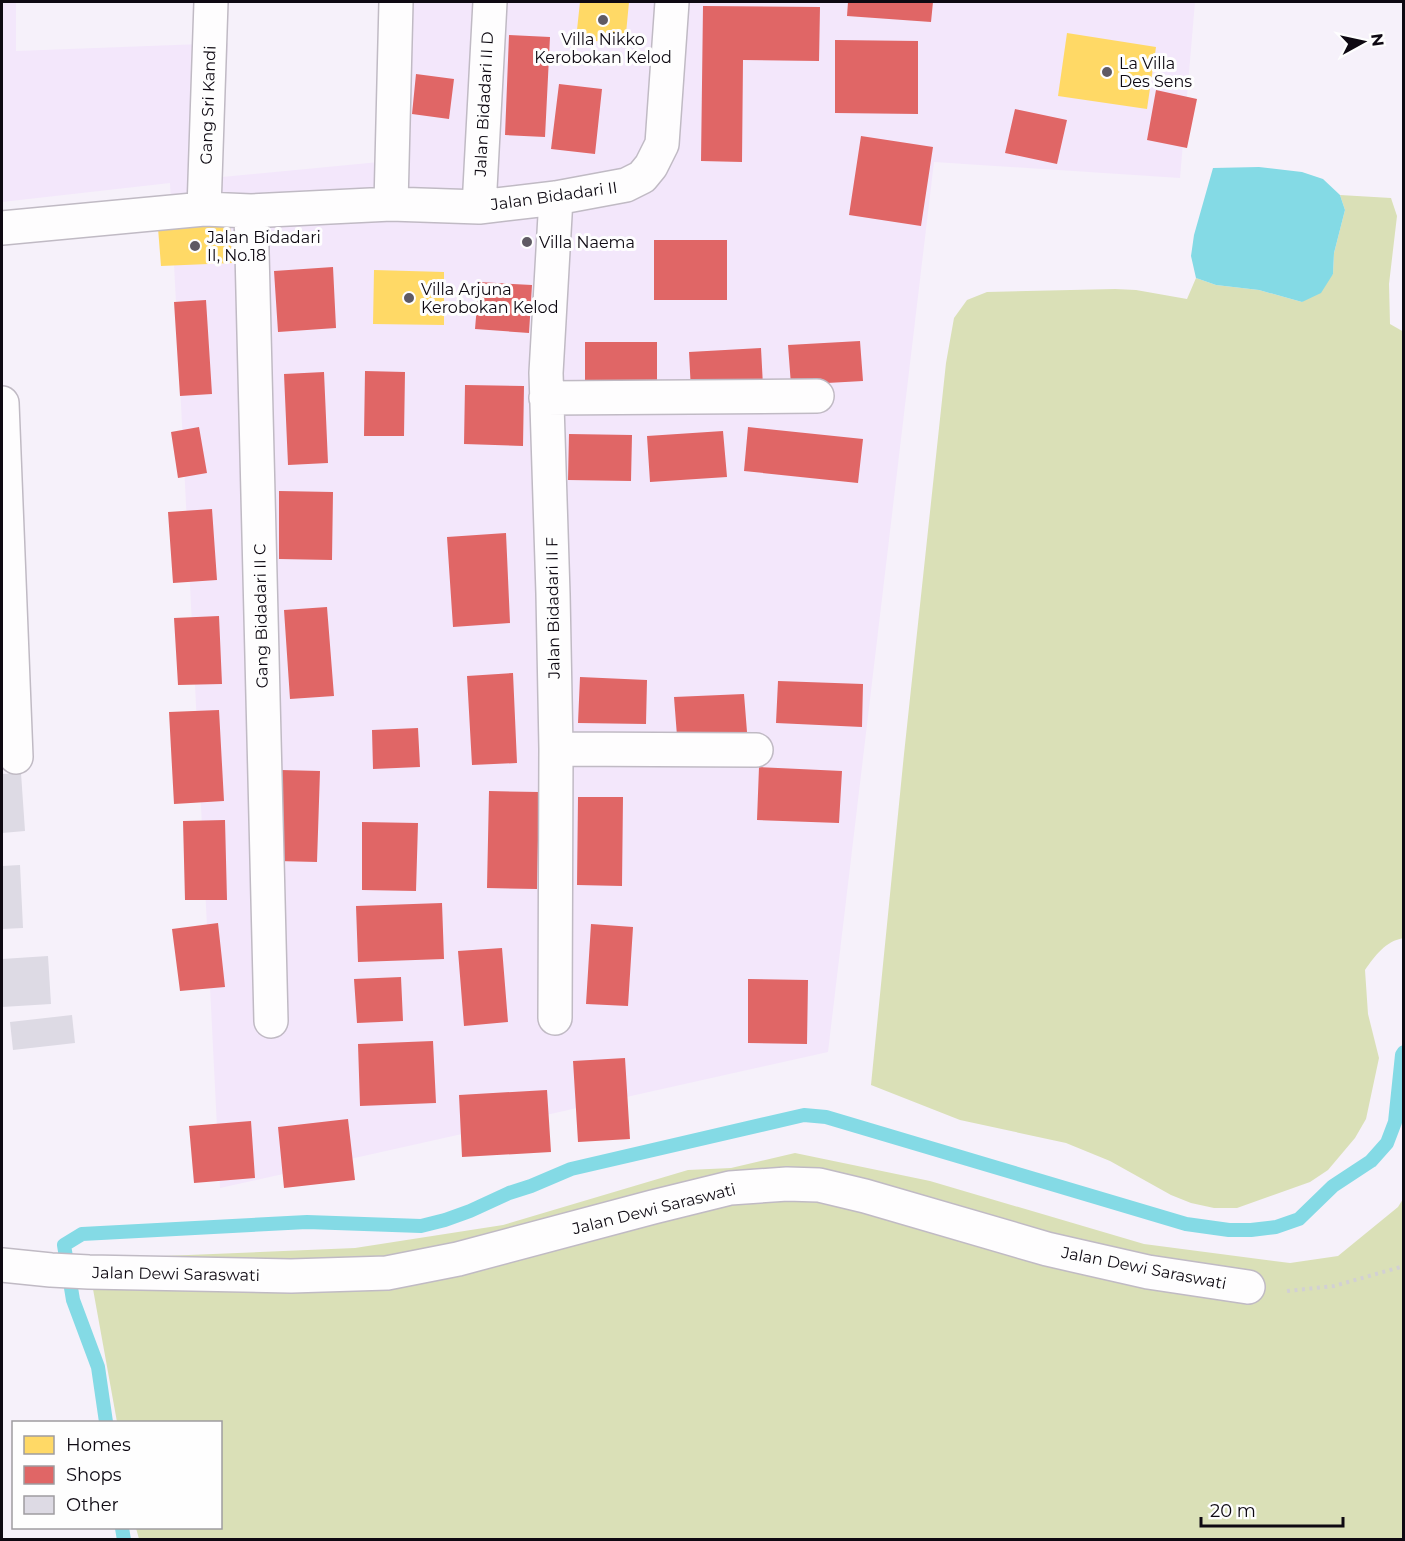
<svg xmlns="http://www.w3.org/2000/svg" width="1405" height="1541" font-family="Montserrat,sans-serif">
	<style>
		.built { fill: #f3e7fb }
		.green { fill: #dae0b7 }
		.water { fill: #84dae5 }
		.homes { fill: #ffd966 }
		.shops { fill: #e06666 }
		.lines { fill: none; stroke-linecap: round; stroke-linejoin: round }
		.stream { stroke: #84dae5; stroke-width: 14 }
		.building { fill: #dddae4 }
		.street-casing { stroke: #c0bac4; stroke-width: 36 }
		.path { stroke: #d2d0d4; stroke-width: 4; stroke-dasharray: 3 4.5; stroke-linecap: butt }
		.street { stroke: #fefdfe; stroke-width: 33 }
		.poi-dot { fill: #5f5a63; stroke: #fefefe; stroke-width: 2 }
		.labels { text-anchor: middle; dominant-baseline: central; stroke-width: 6; stroke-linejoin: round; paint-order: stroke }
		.poi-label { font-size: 16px; fill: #0e0912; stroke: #fefefe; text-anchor: start }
		.street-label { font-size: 16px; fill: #0e0912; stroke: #fefefe }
	</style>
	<rect width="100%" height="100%" fill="#f6f1fa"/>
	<!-- built -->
	<path class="built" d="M 2,2 L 16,2 L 16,51 L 228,43 L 222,177 L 400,160 L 404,2 L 1195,2 L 1180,178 L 934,162 L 828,1052 L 220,1188 L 170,183 L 2,202 Z"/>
	<!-- green -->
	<path class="green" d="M 1340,195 L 1391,198 L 1397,216 L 1389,284 L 1390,324 L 1404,332 L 1404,938 C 1385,941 1375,956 1365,970 L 1368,1014 L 1379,1058 L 1366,1119 L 1355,1138 L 1328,1170 L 1310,1182 L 1237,1208 L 1214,1208 L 1191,1203 L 1171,1195 L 1110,1161 L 1066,1143 L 960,1120 L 871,1085 L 904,754 L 946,363 L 954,318 L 967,300 L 987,292 L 1115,289 L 1136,290 L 1187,299 L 1196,278 L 1216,285 L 1259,290 L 1302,302 L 1333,274 L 1334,253 L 1345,210 Z
		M 795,1153 L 930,1181 L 1144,1244 L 1290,1263 L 1338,1256 L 1398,1207 L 1403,1199 L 1403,1539 L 139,1539 L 136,1528 L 220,1528 L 220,1422 L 117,1422 L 93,1289 L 115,1258 L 355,1248 L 503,1225 L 688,1170 L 731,1168 Z"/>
	<!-- water -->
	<path class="water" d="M 1259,167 L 1302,172 L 1323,179 L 1340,195 L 1345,210 L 1334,253 L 1333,274 L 1321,293 L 1302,302 L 1259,290 L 1216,285 L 1196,278 L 1191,256 L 1194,235 L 1213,168 Z"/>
	<!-- homes -->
	<path class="homes" d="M 580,2 L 629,2 L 625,44 L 576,39 Z
		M 1067,33 L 1156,47 L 1147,109 L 1058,96 Z
		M 230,224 L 232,263 L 161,266 L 158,228 Z
		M 374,270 L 444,272 L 444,325 L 373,324 Z"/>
	<!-- shops -->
	<path class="shops" d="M 848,2 L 933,2 L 931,22 L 847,16 Z
		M 703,6 L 820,7 L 819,61 L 743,60 L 742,162 L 701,161 Z
		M 509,35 L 550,37 L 545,137 L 505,135 Z
		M 835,40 L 918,41 L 918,114 L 835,113 Z
		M 416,74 L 454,79 L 449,119 L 412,114 Z
		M 559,84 L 602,89 L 595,154 L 551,149 Z
		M 1156,90 L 1197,99 L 1187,148 L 1147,140 Z
		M 1015,109 L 1067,120 L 1057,164 L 1005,153 Z
		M 861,136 L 933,147 L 921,226 L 849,215 Z
		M 654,240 L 727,240 L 727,300 L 654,300 Z
		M 333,267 L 336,328 L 278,332 L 274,271 Z
		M 479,282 L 532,285 L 529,333 L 475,329 Z
		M 206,300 L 212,394 L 180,396 L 174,302 Z
		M 860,341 L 863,381 L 791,385 L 788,345 Z
		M 585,342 L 657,342 L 657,385 L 585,385 Z
		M 761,348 L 763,386 L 691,391 L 689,352 Z
		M 365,371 L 405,372 L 404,436 L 364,436 Z
		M 324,372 L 328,463 L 288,465 L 284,374 Z
		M 465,385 L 524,386 L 523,446 L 464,444 Z
		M 199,427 L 207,473 L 178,478 L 171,432 Z
		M 748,427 L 863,439 L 858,483 L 744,471 Z
		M 723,431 L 727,477 L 650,482 L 647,436 Z
		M 569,434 L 632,435 L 631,481 L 568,480 Z
		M 279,491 L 333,492 L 332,560 L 279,559 Z
		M 212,509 L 217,580 L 173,583 L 168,512 Z
		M 506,533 L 510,623 L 453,627 L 447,537 Z
		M 327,607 L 334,696 L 290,699 L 284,610 Z
		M 219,616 L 222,684 L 178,685 L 174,618 Z
		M 513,673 L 517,763 L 472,765 L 467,676 Z
		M 580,677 L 647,680 L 646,724 L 578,723 Z
		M 778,681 L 863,684 L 862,727 L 776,723 Z
		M 744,694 L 747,732 L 677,736 L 674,697 Z
		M 219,710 L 224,801 L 174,804 L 169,712 Z
		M 418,728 L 420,767 L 373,769 L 372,730 Z
		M 759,767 L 842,771 L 839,823 L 757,820 Z
		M 281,770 L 320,771 L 317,862 L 277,861 Z
		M 489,791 L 539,792 L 537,889 L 487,888 Z
		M 578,797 L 623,797 L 622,886 L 577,885 Z
		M 225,820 L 227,900 L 185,900 L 183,821 Z
		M 362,822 L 418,823 L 416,891 L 362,890 Z
		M 442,903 L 444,959 L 358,962 L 356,906 Z
		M 218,923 L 225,987 L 180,991 L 172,929 Z
		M 591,924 L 633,927 L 628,1006 L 586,1004 Z
		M 502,948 L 508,1022 L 464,1026 L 458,951 Z
		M 401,977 L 403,1021 L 357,1023 L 354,979 Z
		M 748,979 L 808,980 L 807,1044 L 748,1043 Z
		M 433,1041 L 436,1103 L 360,1106 L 358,1044 Z
		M 625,1058 L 630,1139 L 578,1142 L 573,1061 Z
		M 547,1090 L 551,1152 L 462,1157 L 459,1095 Z
		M 348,1119 L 355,1180 L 284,1188 L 278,1127 Z
		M 251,1121 L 255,1178 L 194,1183 L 189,1126 Z"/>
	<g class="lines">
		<!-- stream -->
		<path class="stream" d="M 106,1422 L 98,1367 L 73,1300 L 64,1245 L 82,1234 L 307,1222 L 421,1226 L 445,1220 L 470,1211 L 509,1193 L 531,1186 L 571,1169 L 804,1115 L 826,1117 L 1186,1224 L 1229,1230 L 1251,1230 L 1276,1227 L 1299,1219 L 1333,1186 L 1371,1161 L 1387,1143 L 1395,1122 L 1402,1055 L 1404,1052
			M 122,1528 L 124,1540"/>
	</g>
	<!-- building -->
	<path class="building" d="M 21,773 L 25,831 L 2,833 L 2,774 Z
		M 20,865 L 23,928 L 2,929 L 2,866 Z
		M 48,956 L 51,1004 L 2,1007 L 2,959 Z
		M 72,1015 L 75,1043 L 13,1050 L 10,1022 Z"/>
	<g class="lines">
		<defs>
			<path id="street" d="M 391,204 L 396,2
				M 479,207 L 490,2
				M 204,209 L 211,2
				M 251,211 L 271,1021
				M 2,228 L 204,209 L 251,211 L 391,204 L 479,207 L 556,198 L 626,185 L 642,177 L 651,166 L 662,144 L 672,2
				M 546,398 L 817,396
				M 2,403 L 16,757
				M 556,749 L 756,750
				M 555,1018 L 556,749 L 553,594 L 546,373 L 556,198
				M 2,1265 L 51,1270 L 89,1272 L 291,1276 L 387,1273 L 458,1259 L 653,1207 L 730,1188 L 787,1184 L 819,1185 L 865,1196 L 1047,1249 L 1148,1272 L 1248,1287"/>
		</defs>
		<!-- street casing -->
		<use href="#street" class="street-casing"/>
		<!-- path -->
		<path class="path" d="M 1287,1291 L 1334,1286 L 1404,1266"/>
		<!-- street -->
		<use href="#street" class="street"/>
	</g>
	<!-- markers -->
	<g class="poi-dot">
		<circle cx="603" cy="20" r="6"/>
		<circle cx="1107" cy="72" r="6"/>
		<circle cx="527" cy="242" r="6"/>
		<circle cx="195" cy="246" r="6"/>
		<circle cx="409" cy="298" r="6"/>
	</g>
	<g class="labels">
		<!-- poi labels -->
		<g class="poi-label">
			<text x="603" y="39" text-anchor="middle">Villa Nikko<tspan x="603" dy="18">Kerobokan Kelod</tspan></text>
			<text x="1119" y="63">La Villa<tspan x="1119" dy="18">Des Sens</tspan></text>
			<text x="207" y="237">Jalan Bidadari<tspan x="207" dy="18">II, No.18</tspan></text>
			<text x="539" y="242">Villa Naema</text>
			<text x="421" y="289">Villa Arjuna<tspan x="421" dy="18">Kerobokan Kelod</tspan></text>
		</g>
		<!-- street labels -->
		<g class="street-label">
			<text transform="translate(484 104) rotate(-87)">Jalan Bidadari II D</text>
			<text transform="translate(208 105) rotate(-88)">Gang Sri Kandi</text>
			<text transform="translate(554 196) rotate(-8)">Jalan Bidadari II</text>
			<text transform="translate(553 608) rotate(-91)">Jalan Bidadari II F</text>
			<text transform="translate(261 616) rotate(-91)">Gang Bidadari II C</text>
			<text transform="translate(654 1209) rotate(-14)">Jalan Dewi Saraswati</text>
			<text transform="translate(1144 1268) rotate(11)">Jalan Dewi Saraswati</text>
			<text transform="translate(176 1274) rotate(1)">Jalan Dewi Saraswati</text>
		</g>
	</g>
	<!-- border -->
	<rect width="1405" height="1541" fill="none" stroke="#0e0912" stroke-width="6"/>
	<!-- legend -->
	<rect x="12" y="1421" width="210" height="108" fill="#fefefe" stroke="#9e9ca0" stroke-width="1.5"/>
	<rect x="24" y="1436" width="30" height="18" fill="#ffd966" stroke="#9e9ca0" stroke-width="1.5"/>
	<text x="66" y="1451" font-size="18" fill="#0e0912">Homes</text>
	<rect x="24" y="1466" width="30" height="18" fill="#e06666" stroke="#9e9ca0" stroke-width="1.5"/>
	<text x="66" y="1481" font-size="18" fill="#0e0912">Shops</text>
	<rect x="24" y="1496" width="30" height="18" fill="#dddae4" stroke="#9e9ca0" stroke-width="1.5"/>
	<text x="66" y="1511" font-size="18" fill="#0e0912">Other</text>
	<!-- north arrow -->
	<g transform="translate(1363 42) rotate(82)" stroke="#fefefe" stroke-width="4.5" paint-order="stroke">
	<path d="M0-4.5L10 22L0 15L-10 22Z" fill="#0e0912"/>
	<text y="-9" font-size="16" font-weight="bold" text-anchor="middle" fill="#0e0912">N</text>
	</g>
	<!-- scale -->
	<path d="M1201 1517v9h142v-9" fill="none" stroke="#0e0912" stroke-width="3"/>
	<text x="1210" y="1517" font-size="18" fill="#0e0912" stroke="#fefefe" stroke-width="4.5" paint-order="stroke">20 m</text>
</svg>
